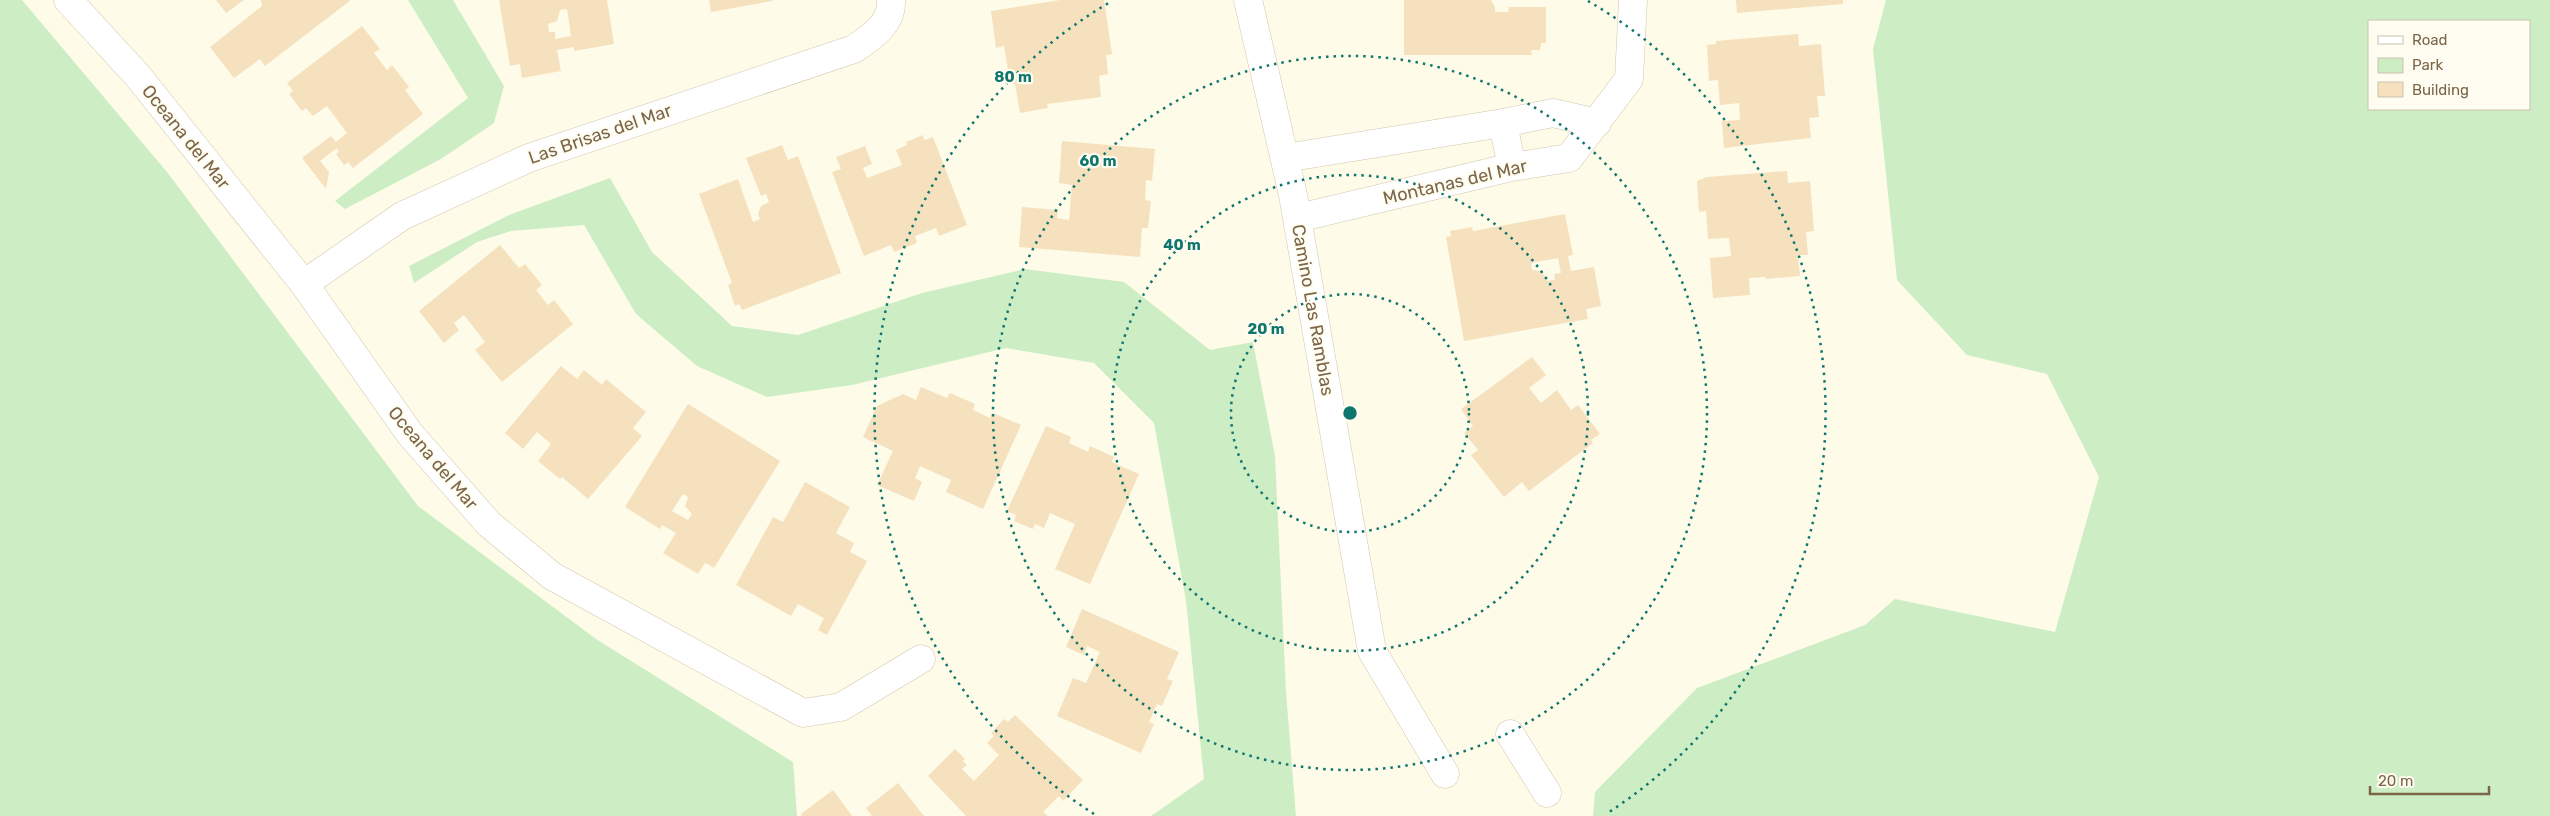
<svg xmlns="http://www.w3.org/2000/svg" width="2550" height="816" font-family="Rubik,sans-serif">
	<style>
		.green { fill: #cdeec5; fill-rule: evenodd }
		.building { fill: #f6e1be; fill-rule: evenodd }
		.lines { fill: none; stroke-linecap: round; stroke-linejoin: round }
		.minor-casing { stroke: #d3c5ad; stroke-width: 29 }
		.minor { stroke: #fff; stroke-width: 28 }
		.ring { fill: none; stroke: #0f766e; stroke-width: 2.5; stroke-dasharray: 2.5 5 }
		.labels { text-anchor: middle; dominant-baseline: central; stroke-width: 4.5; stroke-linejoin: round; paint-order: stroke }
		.street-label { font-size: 18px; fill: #7c6649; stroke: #fffdf1 }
		.centre { fill: #0f766e; stroke: #fffdf1; stroke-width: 2.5 }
		.ring-label { font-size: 15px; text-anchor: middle; font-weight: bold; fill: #0f766e; stroke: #fffdf1; stroke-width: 4.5; stroke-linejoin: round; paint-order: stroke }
	</style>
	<rect width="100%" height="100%" fill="#fefbe9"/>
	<!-- green -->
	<path class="green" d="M 0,0 L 22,0 L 167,172 L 418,506 L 596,639 L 793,762 L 797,816 L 0,816 Z
		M 408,0 L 453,0 L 504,86 L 494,123 L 441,159 L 345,209 L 335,201 L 468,98 Z
		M 1886,0 L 2550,0 L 2550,816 L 1593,816 L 1595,792 L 1697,688 L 1865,625 L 1895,599 L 2055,632 L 2099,477 L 2047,374 L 1967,355 L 1897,280 L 1873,49 ZM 2369,21 L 2529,21 L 2529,109 L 2369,109 Z
		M 610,178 L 652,252 L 732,326 L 798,335 L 922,293 L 1025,269 L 1124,282 L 1210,350 L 1253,342 L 1275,456 L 1286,692 L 1296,816 L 1151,816 L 1204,779 L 1186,601 L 1154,423 L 1094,363 L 1006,348 L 852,385 L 767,397 L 697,366 L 636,314 L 584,225 L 511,231 L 477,242 L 414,283 L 409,266 L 509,215 Z"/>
	<!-- building -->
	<path class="building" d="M 216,0 L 244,0 L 226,13 Z
		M 261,0 L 351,0 L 265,66 L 260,59 L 234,78 L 210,47 L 262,6 Z
		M 499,0 L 607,0 L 614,44 L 574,51 L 574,47 L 557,50 L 561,71 L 522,78 L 520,64 L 510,66 ZM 567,9 L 571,36 L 555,39 L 555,32 L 549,32 L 548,24 L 557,21 L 560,10 Z
		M 709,0 L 772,0 L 772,1 L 711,12 Z
		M 1060,0 L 1104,0 L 1112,54 L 1106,55 L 1108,74 L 1099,76 L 1101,97 L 1047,104 L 1048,108 L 1020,113 L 1015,84 L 1013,84 L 1010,70 L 1008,70 L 1004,46 L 996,48 L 991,11 Z
		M 1404,0 L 1491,0 L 1495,7 L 1495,12 L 1508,12 L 1509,7 L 1546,7 L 1546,43 L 1541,43 L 1540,50 L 1531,50 L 1532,55 L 1404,55 Z
		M 1736,0 L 1843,0 L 1843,4 L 1737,13 Z
		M 362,26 L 380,49 L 374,53 L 387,70 L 392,65 L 409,87 L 405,90 L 423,114 L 353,168 L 348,162 L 344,165 L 336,154 L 339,152 L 337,148 L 320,161 L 329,172 L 326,189 L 302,158 L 331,136 L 336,142 L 347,133 L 327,106 L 313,116 L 306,108 L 302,111 L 289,94 L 293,91 L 287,83 Z
		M 1798,34 L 1799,46 L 1821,44 L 1825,96 L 1817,96 L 1819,117 L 1809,118 L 1811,138 L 1724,148 L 1722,121 L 1740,120 L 1739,103 L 1720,105 L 1718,80 L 1709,81 L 1707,45 L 1716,44 L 1716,41 Z
		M 923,135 L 924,140 L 933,137 L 967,225 L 939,236 L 936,228 L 915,236 L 917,243 L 894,252 L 891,245 L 864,256 L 832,172 L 841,169 L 836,157 L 865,146 L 872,164 L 863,168 L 867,178 L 902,165 L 896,150 L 907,145 L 906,142 Z
		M 1062,141 L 1155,149 L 1152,181 L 1146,180 L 1145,200 L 1151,201 L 1148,228 L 1142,228 L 1140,257 L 1019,247 L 1022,207 L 1058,210 L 1057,218 L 1069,220 L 1072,185 L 1059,183 Z
		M 782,145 L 788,160 L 798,156 L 841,273 L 742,310 L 739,304 L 735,306 L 728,285 L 732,283 L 699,194 L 738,179 L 753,222 L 760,219 L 758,214 L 761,206 L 769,202 L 766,194 L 761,196 L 746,158 Z
		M 1787,171 L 1788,183 L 1810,181 L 1814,231 L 1806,232 L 1808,255 L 1798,255 L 1800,276 L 1765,279 L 1766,277 L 1749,278 L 1750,295 L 1713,298 L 1710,258 L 1731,256 L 1729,238 L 1708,239 L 1706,211 L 1699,212 L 1697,181 L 1707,177 Z
		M 1565,214 L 1573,255 L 1568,256 L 1571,271 L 1594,267 L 1601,306 L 1586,309 L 1588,319 L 1464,341 L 1446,237 L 1451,236 L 1450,231 L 1472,227 L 1473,231 ZM 1558,258 L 1561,273 L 1554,274 L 1555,280 L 1547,281 L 1546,277 L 1540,271 L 1532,270 L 1531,263 Z
		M 500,245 L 519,268 L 525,264 L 542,285 L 536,290 L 548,305 L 554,300 L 573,324 L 502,382 L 475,350 L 485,342 L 464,315 L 454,323 L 459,330 L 444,343 L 419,311 Z
		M 1532,357 L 1546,375 L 1529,388 L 1541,403 L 1557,390 L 1571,410 L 1578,405 L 1600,434 L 1591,440 L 1593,443 L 1529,491 L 1522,482 L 1504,497 L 1471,455 L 1478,450 L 1464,433 L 1473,426 L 1461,409 Z
		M 561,366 L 577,379 L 584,370 L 602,385 L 606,379 L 646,412 L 633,428 L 642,436 L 588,499 L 562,477 L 560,479 L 538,461 L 551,444 L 537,432 L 523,449 L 505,433 Z
		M 921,387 L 947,398 L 950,393 L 975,404 L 973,410 L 990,418 L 993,413 L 1021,425 L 983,509 L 946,492 L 951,480 L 920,466 L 915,478 L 922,482 L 914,501 L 877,485 L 893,451 L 863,437 L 877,406 L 903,394 L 916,400 Z
		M 688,404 L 780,461 L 714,568 L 705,563 L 698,574 L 663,553 L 676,533 L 662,525 L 660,529 L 625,507 ZM 683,494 L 688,497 L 685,506 L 692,514 L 688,520 L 672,511 Z
		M 1046,426 L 1071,437 L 1069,443 L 1088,452 L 1090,446 L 1114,457 L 1112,462 L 1139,474 L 1090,584 L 1055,569 L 1075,524 L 1050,513 L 1044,528 L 1035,524 L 1033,529 L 1014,521 L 1016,515 L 1007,511 Z
		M 805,482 L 850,507 L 836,533 L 854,543 L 850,552 L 867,561 L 827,635 L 818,630 L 824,618 L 798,604 L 791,616 L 736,585 L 773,517 L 783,522 Z
		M 1082,609 L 1179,652 L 1167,679 L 1173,681 L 1162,706 L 1157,704 L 1149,722 L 1154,724 L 1141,753 L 1057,716 L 1073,678 L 1086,683 L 1100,652 L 1087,646 L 1084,655 L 1066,647 Z
		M 1015,715 L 1083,780 L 1063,801 L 1059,796 L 1043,812 L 1048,816 L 966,816 L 928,776 L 955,749 L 965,759 L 963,761 L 967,765 L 962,769 L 974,781 L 999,755 L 987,743 L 994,736 L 991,733 L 1004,719 L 1008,722 Z
		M 898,783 L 924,816 L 872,816 L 866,808 Z
		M 833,790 L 852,816 L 802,816 L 801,814 Z"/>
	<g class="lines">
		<defs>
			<path id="minor" d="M 68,0 L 137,75 L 304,284 L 410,434 L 489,524 L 552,576 L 803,713 L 841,707 L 921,659
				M 1248,0 L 1293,195 L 1372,651 L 1445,774
				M 1503,123 L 1512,167
				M 1285,158 L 1503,123 L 1553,113 L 1597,123
				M 1298,218 L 1512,167 L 1569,158 L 1629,79 L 1633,0
				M 304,284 L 402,216 L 529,158 L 854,49 C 870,38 893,24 891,0
				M 1510,734 L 1547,793"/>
		</defs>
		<!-- minor casing -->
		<use href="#minor" class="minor-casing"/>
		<!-- minor -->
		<use href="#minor" class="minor"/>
	</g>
	<!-- distance rings -->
	<g class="ring">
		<circle cx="1350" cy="413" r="119"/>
		<circle cx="1350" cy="413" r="238"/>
		<circle cx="1350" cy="413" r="357"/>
		<path d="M1094 814A476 476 0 0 1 1112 1M1588 1A476 476 0 0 1 1606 814"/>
	</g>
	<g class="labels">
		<!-- street labels -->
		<g class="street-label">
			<text transform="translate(600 134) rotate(-19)">Las Brisas del Mar</text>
			<text transform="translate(186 137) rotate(51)">Oceana del Mar</text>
			<text transform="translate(1455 182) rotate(-13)">Montanas del Mar</text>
			<text transform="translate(1313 310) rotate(80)">Camino Las Ramblas</text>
			<text transform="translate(433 458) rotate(50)">Oceana del Mar</text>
		</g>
	</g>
	<circle cx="1350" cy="413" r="8" class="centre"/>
	<g class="ring-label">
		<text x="1013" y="82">80 m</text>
		<text x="1098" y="166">60 m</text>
		<text x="1182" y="250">40 m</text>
		<text x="1266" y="334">20 m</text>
	</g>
	<!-- legend -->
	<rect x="2368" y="20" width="162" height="90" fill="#fffdf1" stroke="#cbc1ae"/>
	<rect x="2378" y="36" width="25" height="8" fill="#ffffff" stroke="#cbc1ae"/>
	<text x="2412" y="45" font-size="15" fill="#7c6649">Road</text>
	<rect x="2378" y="58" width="25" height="15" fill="#cdeec5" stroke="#cbc1ae"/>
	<text x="2412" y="70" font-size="15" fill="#7c6649">Park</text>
	<rect x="2378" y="82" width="25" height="15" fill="#f6e1be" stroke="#cbc1ae"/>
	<text x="2412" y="95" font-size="15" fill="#7c6649">Building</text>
	<!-- scale -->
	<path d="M2370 786v8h119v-8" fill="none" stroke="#7c6649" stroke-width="2.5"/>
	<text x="2378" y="786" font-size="15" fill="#7c6649" stroke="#fffdf1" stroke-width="4" paint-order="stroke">20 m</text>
</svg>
